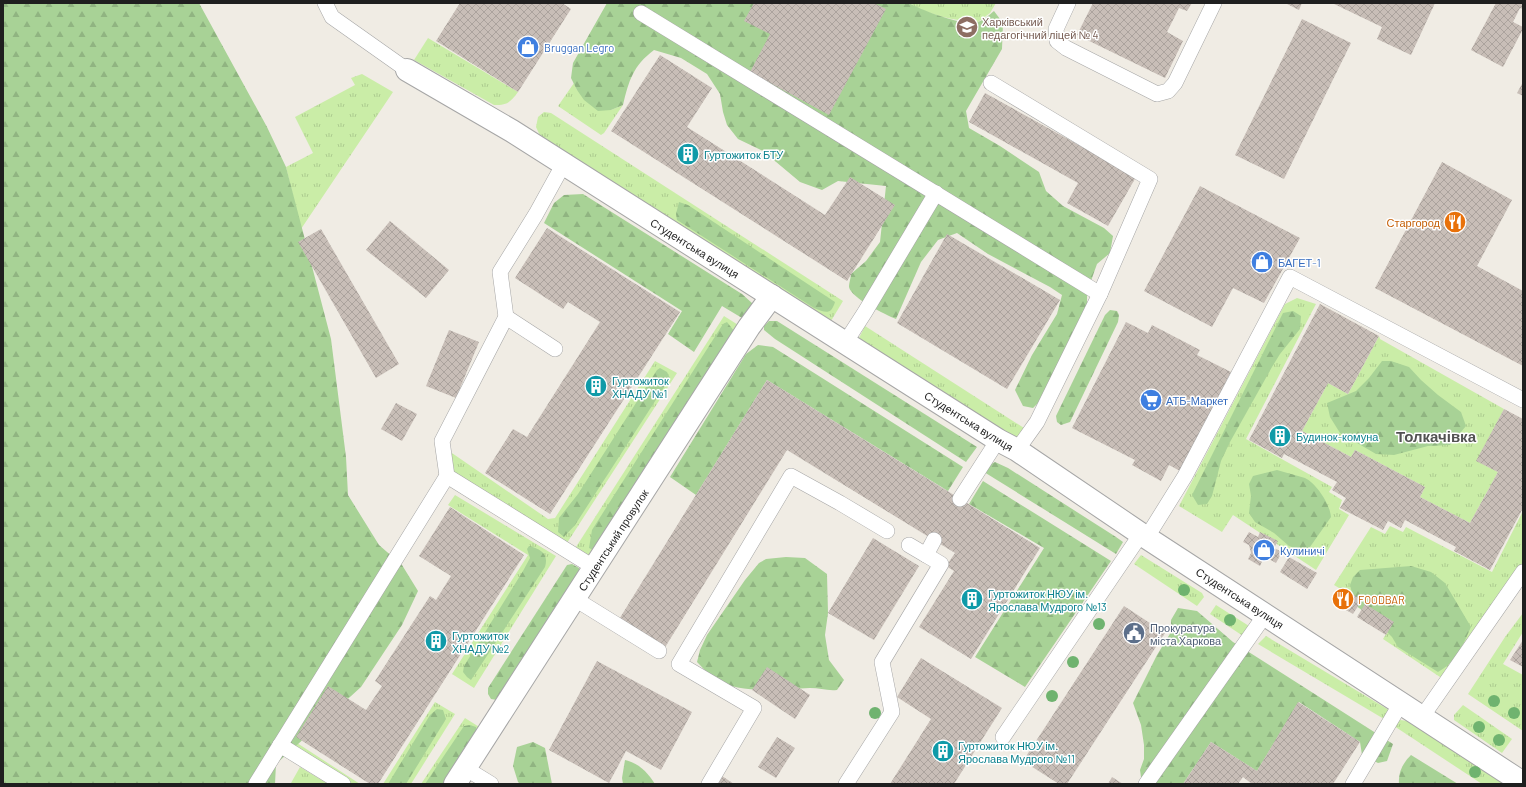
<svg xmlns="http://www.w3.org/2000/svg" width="1526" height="787" font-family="Barlow,sans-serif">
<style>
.grass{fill:url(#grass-tufts)}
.forest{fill:url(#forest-firs)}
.building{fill:url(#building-cross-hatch)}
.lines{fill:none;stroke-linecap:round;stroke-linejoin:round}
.lane-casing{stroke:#a6a6a6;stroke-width:16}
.street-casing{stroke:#a6a6a6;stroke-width:24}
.lane{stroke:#fff;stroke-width:15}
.street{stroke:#fff;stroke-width:22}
.tree{fill:#6fb36f}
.labels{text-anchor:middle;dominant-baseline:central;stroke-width:3;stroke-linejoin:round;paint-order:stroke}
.education-label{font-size:11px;fill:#785e54;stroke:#fff;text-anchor:start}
.shop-label{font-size:11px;fill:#366cbe;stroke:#fff;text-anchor:start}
.culture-label{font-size:11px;fill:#0d838f;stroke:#fff;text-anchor:start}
.food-label{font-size:11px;fill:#c56008;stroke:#fff;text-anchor:end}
.street-label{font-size:11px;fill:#1f1f1f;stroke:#fff}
.service-label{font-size:11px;fill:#4e5e75;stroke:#fff;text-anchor:start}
.district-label{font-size:15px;font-weight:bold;fill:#525252;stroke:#fff}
</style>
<defs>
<pattern id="grass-tufts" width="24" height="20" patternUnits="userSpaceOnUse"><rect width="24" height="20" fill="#caeda7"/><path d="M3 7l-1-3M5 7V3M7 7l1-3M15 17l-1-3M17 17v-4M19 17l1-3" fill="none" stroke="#adcb8f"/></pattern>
<pattern id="forest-firs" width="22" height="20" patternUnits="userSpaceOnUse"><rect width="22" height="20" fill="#a8d296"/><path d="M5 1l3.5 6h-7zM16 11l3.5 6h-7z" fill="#90b481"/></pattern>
<pattern id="building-cross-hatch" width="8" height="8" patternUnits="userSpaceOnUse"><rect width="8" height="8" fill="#c8beb7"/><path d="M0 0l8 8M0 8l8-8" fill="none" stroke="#aba39d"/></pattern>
</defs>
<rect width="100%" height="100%" fill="#f0ece4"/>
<g class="grass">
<path d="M909 3H996L990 13 978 22C954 21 929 15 909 3Z"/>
<path d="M428 38 518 92C510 103 507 105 494 105L414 60Z"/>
<path d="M362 74 393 92 301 229 286 167 313 153 295 117 355 85 351 78Z"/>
<path d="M574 83 577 90 611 110 623 105 604 133 601 135 558 106Z"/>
<path d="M544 112 551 113 843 301 831 321 541 138 536 127 538 117Z"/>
<path d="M1297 298 1316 304 1246 439 1332 487 1329 492 1342 500 1339 509 1349 515 1316 570 1233 515 1222 532 1179 506 1285 304Z"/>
<path d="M724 316 743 328 596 560 576 547Z"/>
<path d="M865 326 1024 428 1018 438 1013 439 859 338Z"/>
<path d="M1379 336 1380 339 1504 409 1477 461 1498 472 1470 523 1420 497 1425 487 1355 450 1351 457 1302 431 1328 383 1348 394Z"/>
<path d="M655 361 677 373 567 543 454 473 449 451 548 519 555 518Z"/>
<path d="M455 495 556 556 474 688 452 674 528 555 448 505Z"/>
<path d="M1523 511V569L1443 679 1383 639 1394 621 1334 585 1371 527 1385 534 1390 526 1403 532 1406 527 1492 572Z"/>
<path d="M1141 555 1202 593 1204 597 1197 606 1134 564Z"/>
<path d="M1216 605 1249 626 1243 636 1210 614Z"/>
<path d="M1523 613V632L1503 664 1523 675V731L1468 694 1505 637Z"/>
<path d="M1266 636 1389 710 1384 719 1258 644Z"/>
<path d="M435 702 455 714 411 784H383Z"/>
<path d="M1463 705 1512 739 1502 753 1454 720V715Z"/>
<path d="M465 718 484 730 448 784H421Z"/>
<path d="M1400 720 1408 721 1504 784H1482L1394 726Z"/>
<path d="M294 741 360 784H348L290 748Z"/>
<path d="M300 767 328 784H292L291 783Z"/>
</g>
<g class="forest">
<path d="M3 3H199L267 127 286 167 331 339 346 457 348 495 379 545 402 565 418 591 402 625 361 687 276 764 275 784H3Z"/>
<path d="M607 3H909C921 10 965 27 978 22 984 20 989 15 994 11L1003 23 1002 49 966 111 969 128 1000 146 1039 172 1046 191 1063 206 1104 228 1113 236 1110 253 1097 264 1087 292V305L1039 402 1033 408 1023 406 1015 390 1032 355 1057 314 1062 295 1050 287 988 254 957 233 938 240 921 262 896 319C886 315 851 298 849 287 849 283 851 277 851 274L866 261 880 242 886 186 838 181 822 190 800 182 763 151 738 139 727 125 723 112 720 94 707 74 681 58 654 50C633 66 629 80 623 105L611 110 598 111 584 100 577 90 571 78 573 63Z"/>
<path d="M583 194 742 294 752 303V311L747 321 722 306 694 352 668 334 682 311 544 223 554 203 564 195Z"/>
<path d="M679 202 688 205 835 302C831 315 826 313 814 308L677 220 676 214Z"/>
<path d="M1110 310 1117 311 1119 315 1118 322 1070 422 1061 425 1057 422 1056 416 1105 315Z"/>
<path d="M1293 311 1301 316 1300 329 1280 354 1272 367 1230 442 1221 461 1212 496 1207 504 1198 505 1192 495 1283 313Z"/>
<path d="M769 321H777L977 447 966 462 775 339 764 330V326Z"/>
<path d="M727 322 734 331 595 551 589 548 592 530 723 324Z"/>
<path d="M758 345 773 347 963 467 948 491 767 380 696 495 670 477 746 354Z"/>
<path d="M1382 361H1391L1409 367 1421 380 1438 395 1461 412 1466 426 1450 445 1428 446 1394 455 1376 454 1340 433 1330 417 1327 403 1356 391 1369 378Z"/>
<path d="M660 368 667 372 670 378 575 525 564 537 558 532 559 518 578 494 657 370Z"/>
<path d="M995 462 1008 468 1116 537 1123 542 1116 554 984 472 989 465Z"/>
<path d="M1277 470C1286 473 1296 475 1305 478 1316 483 1330 504 1331 517L1310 547 1303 551 1289 546 1274 533 1255 522 1249 513 1251 496 1249 484 1253 476Z"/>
<path d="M983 481 1111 561 1025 687 975 657 1044 548 969 504Z"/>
<path d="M529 546C541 549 549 554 545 567L477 671 471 680 467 677 463 672 464 666 523 571 530 558 527 549Z"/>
<path d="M786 557 805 558 827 574 828 613 825 635 829 660 844 680 837 690C827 691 820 688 810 688 782 689 740 695 715 679 708 674 703 668 697 662L700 650 707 635 745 580 759 563 766 559Z"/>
<path d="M572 564 579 568V574L497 700 491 699 488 694V688L567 565Z"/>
<path d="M1411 566 1431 572 1445 583 1471 627C1463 645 1456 662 1438 672L1398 647 1392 637 1375 620 1355 605 1350 585 1353 577 1360 570Z"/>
<path d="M1178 608 1197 611 1233 642 1393 744 1387 761 1378 763 1362 755 1360 742 1299 702 1257 771 1211 742 1183 784H1142L1140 770 1144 759V745L1141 725 1133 703 1157 655 1171 632V620Z"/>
<path d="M437 709 443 710 446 719 406 784H388L430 715Z"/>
<path d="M470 725 476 727 477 735 444 784H425L464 726Z"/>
<path d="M533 742 545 748 552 784H520L518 782 513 766 517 747Z"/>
<path d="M1411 755 1458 784H1399C1398 772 1403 763 1411 755Z"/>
<path d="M625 760C640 764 647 772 655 784H623L622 778Z"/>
</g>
<g class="building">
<path d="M460 3H494L496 4 497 3H562L571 9 518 92 436 41Z"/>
<path d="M754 3H874L886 9 829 115 750 72 770 34 744 21Z"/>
<path d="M1093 3H1192L1187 11 1179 8 1167 32 1183 41 1165 78 1077 35Z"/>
<path d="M1285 3H1302L1299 10Z"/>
<path d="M1332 3H1435L1411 55 1377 39 1382 27Z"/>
<path d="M1496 3H1523V9L1520 8 1513 22 1523 27V29L1503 67 1471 50Z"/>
<path d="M1302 19 1351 43 1284 179 1235 155Z"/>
<path d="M660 55 712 88 687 127 825 215 850 177 895 205 847 281 611 131Z"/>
<path d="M1523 82V96L1517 93Z"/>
<path d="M985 93 1136 177 1108 226 1067 203 1078 183 969 122Z"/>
<path d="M1442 162 1512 200 1477 266 1523 291V366L1375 288Z"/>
<path d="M1200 186 1300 238 1264 303 1233 288 1212 327 1144 291Z"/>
<path d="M390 221 449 270 426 298 366 250Z"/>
<path d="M547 228 680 312 550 514 485 473 513 429 527 437 600 322 568 302 563 309 515 278Z"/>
<path d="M321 229 399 364 376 378 298 242Z"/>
<path d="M947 234 1060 300 1007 389 897 323Z"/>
<path d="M1320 304 1379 336 1348 394 1328 383 1302 431 1351 457 1355 450 1425 487 1420 497 1470 523 1498 472 1476 461 1504 409 1523 419V508L1490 570 1454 551 1456 547 1405 520 1401 528 1388 521 1383 530 1340 508 1346 498 1332 490 1337 482 1284 454 1282 458 1249 440Z"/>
<path d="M1126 322 1148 333 1152 325 1200 350 1197 355 1231 372 1180 471 1169 465 1161 481 1132 465 1135 460 1072 428Z"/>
<path d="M449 330 479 342 456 398 426 386Z"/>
<path d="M767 380 1040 548 971 659 919 627 954 571 946 566 955 553 787 450 664 649 618 621Z"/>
<path d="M396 403 417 414 402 441 381 429Z"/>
<path d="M450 507 524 555 378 784H370L296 737 328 686 366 710 382 686 375 681 430 596 436 600 451 576 419 556Z"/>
<path d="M1249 532 1258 537 1260 532 1278 541 1274 548 1282 552 1276 563 1269 559H1263L1260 566 1248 559 1251 553 1249 545 1243 542Z"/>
<path d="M873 538 919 566 874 640 828 613Z"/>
<path d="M1289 557 1317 573 1307 589 1280 572Z"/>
<path d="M1341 587 1362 600 1353 614 1332 602Z"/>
<path d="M1365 604 1394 622 1386 635 1357 617Z"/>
<path d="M1124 606 1165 633 1067 784H1059L1023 761Z"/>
<path d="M1523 640V667L1510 660Z"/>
<path d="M921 658 1002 708 954 784H890L931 719 897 697Z"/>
<path d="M597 661 692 712 661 770 626 751 609 783 549 750Z"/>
<path d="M767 667 810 695 795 719 752 690Z"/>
<path d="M1298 702 1360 742 1333 784H1252L1243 777 1238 784H1183L1211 742 1257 771Z"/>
<path d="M777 737 795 748 776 778 758 767Z"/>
<path d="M722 776 734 784H718Z"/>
<path d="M1112 777 1123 784H1108Z"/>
</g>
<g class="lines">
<g class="lane-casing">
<g id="lane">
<path d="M325 3 332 17 407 70"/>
<path d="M1068 3 1056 29 1057 41 1066 48 1157 94 1168 91 1175 83 1214 3"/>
<path d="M641 13 1100 294"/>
<path d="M991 83 1150 179 1100 294 1037 422 1017 450"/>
<path d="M506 317 442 441 447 476 595 568"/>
<path d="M845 343 865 312 936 193"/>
<path d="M555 349 506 317 500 272 536 214 563 165"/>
<path d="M960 499 998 440"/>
<path d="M1147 537 1185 476 1290 277 1523 400"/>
<path d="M909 545 926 555"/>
<path d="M575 599 659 651"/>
<path d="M1422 717 1523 572"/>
<path d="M1003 737 1141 534"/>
<path d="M280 745 343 784"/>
<path d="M465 768 491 784"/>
<path d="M256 784 447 476"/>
<path d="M709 784 754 708 679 664 791 476 840 503 887 531"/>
<path d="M846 784 892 712 882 662 941 564 926 555 934 540"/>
<path d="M1146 784 1265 615"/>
<path d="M1353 784 1401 703"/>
</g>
</g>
<g class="street-casing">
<g id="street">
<path d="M407 70 512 131 998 440 1017 450 1141 534 1523 783"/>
<path d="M455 784 749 327 772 296"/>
</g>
</g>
<use href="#lane" class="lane"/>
<use href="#street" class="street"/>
</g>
<g class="tree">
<circle cx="1184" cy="590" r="6"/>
<circle cx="1230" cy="620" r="6"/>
<circle cx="1099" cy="624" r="6"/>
<circle cx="1073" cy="662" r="6"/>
<circle cx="1052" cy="696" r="6"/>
<circle cx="1494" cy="701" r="6"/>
<circle cx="875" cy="713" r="6"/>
<circle cx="1514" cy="713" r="6"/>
<circle cx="1479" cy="727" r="6"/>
<circle cx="1499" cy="740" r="6"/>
<circle cx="1475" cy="772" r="6"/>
</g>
<defs>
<g id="school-disc" transform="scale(1.15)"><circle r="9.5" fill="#8d6e63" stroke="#fff"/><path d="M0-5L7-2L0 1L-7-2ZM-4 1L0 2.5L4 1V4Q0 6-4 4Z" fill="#fff"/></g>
<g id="shop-disc" transform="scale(1.15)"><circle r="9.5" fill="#3f7fe0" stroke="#fff"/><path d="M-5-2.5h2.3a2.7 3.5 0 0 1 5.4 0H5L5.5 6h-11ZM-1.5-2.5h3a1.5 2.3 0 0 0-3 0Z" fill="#fff"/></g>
<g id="building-disc" transform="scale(1.15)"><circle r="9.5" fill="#0f9aa8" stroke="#fff"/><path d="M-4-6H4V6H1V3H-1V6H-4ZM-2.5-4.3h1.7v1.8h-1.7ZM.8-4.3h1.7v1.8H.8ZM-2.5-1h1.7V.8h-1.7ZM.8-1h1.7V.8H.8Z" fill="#fff"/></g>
<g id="restaurant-disc" transform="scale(1.15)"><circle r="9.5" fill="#e8710a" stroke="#fff"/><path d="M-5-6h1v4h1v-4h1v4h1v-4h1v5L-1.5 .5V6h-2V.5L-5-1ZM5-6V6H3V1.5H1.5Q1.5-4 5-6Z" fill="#fff"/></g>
<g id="supermarket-disc" transform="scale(1.15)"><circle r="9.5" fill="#3f7fe0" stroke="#fff"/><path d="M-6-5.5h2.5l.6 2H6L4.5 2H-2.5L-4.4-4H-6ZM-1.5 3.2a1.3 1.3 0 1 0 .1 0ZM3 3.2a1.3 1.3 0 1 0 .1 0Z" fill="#fff"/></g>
<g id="civic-disc" transform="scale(1.15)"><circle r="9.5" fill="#5c6f8a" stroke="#fff"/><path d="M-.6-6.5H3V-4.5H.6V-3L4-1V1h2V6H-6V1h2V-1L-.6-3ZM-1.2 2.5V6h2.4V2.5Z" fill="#fff"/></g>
</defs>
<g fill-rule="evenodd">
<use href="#school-disc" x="967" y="27"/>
<use href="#shop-disc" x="528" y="47"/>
<use href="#building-disc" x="688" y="154"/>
<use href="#restaurant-disc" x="1455" y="222"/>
<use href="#shop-disc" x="1262" y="262"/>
<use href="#building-disc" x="596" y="386"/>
<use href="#supermarket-disc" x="1151" y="400"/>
<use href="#building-disc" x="1280" y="436"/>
<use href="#shop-disc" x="1264" y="550"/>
<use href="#building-disc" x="972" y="599"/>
<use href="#restaurant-disc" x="1343" y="599"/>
<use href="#civic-disc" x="1134" y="633"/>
<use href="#building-disc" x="436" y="641"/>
<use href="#building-disc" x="943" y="751"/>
</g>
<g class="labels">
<g class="education-label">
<text x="982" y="21">Харківський<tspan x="982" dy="13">педагогічний ліцей № 4</tspan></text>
</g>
<g class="shop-label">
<text x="544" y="47">Bruggan Legro</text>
<text x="1278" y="262">БАГЕТ-1</text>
<text x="1166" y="400">АТБ-Маркет</text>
<text x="1280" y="550">Кулиничі</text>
</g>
<g class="culture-label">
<text x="704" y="154">Гуртожиток БТУ</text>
<text x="612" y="380">Гуртожиток<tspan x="612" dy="13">ХНАДУ №1</tspan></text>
<text x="1296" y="436">Будинок-комуна</text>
<text x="988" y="593">Гуртожиток НЮУ ім.<tspan x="988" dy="13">Ярослава Мудрого №13</tspan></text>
<text x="452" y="635">Гуртожиток<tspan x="452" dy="13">ХНАДУ №2</tspan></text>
<text x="958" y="745">Гуртожиток НЮУ ім.<tspan x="958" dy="13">Ярослава Мудрого №11</tspan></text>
</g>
<g class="food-label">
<text x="1440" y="222">Старгород</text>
<text x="1358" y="599" text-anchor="start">FOODBAR</text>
</g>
<g class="street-label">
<text transform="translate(695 248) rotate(32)">Студентська вулиця</text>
<text transform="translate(969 421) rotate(32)">Студентська вулиця</text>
<text transform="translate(613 540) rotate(-57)">Студентський провулок</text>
<text transform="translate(1240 598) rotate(33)">Студентська вулиця</text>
</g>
<g class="service-label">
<text x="1150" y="627">Прокуратура<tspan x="1150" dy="13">міста Харкова</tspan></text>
</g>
<g class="district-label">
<text x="1436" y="436">Толкачівка</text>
</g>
</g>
<rect width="1526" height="787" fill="none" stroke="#1f1f1f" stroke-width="8"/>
</svg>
